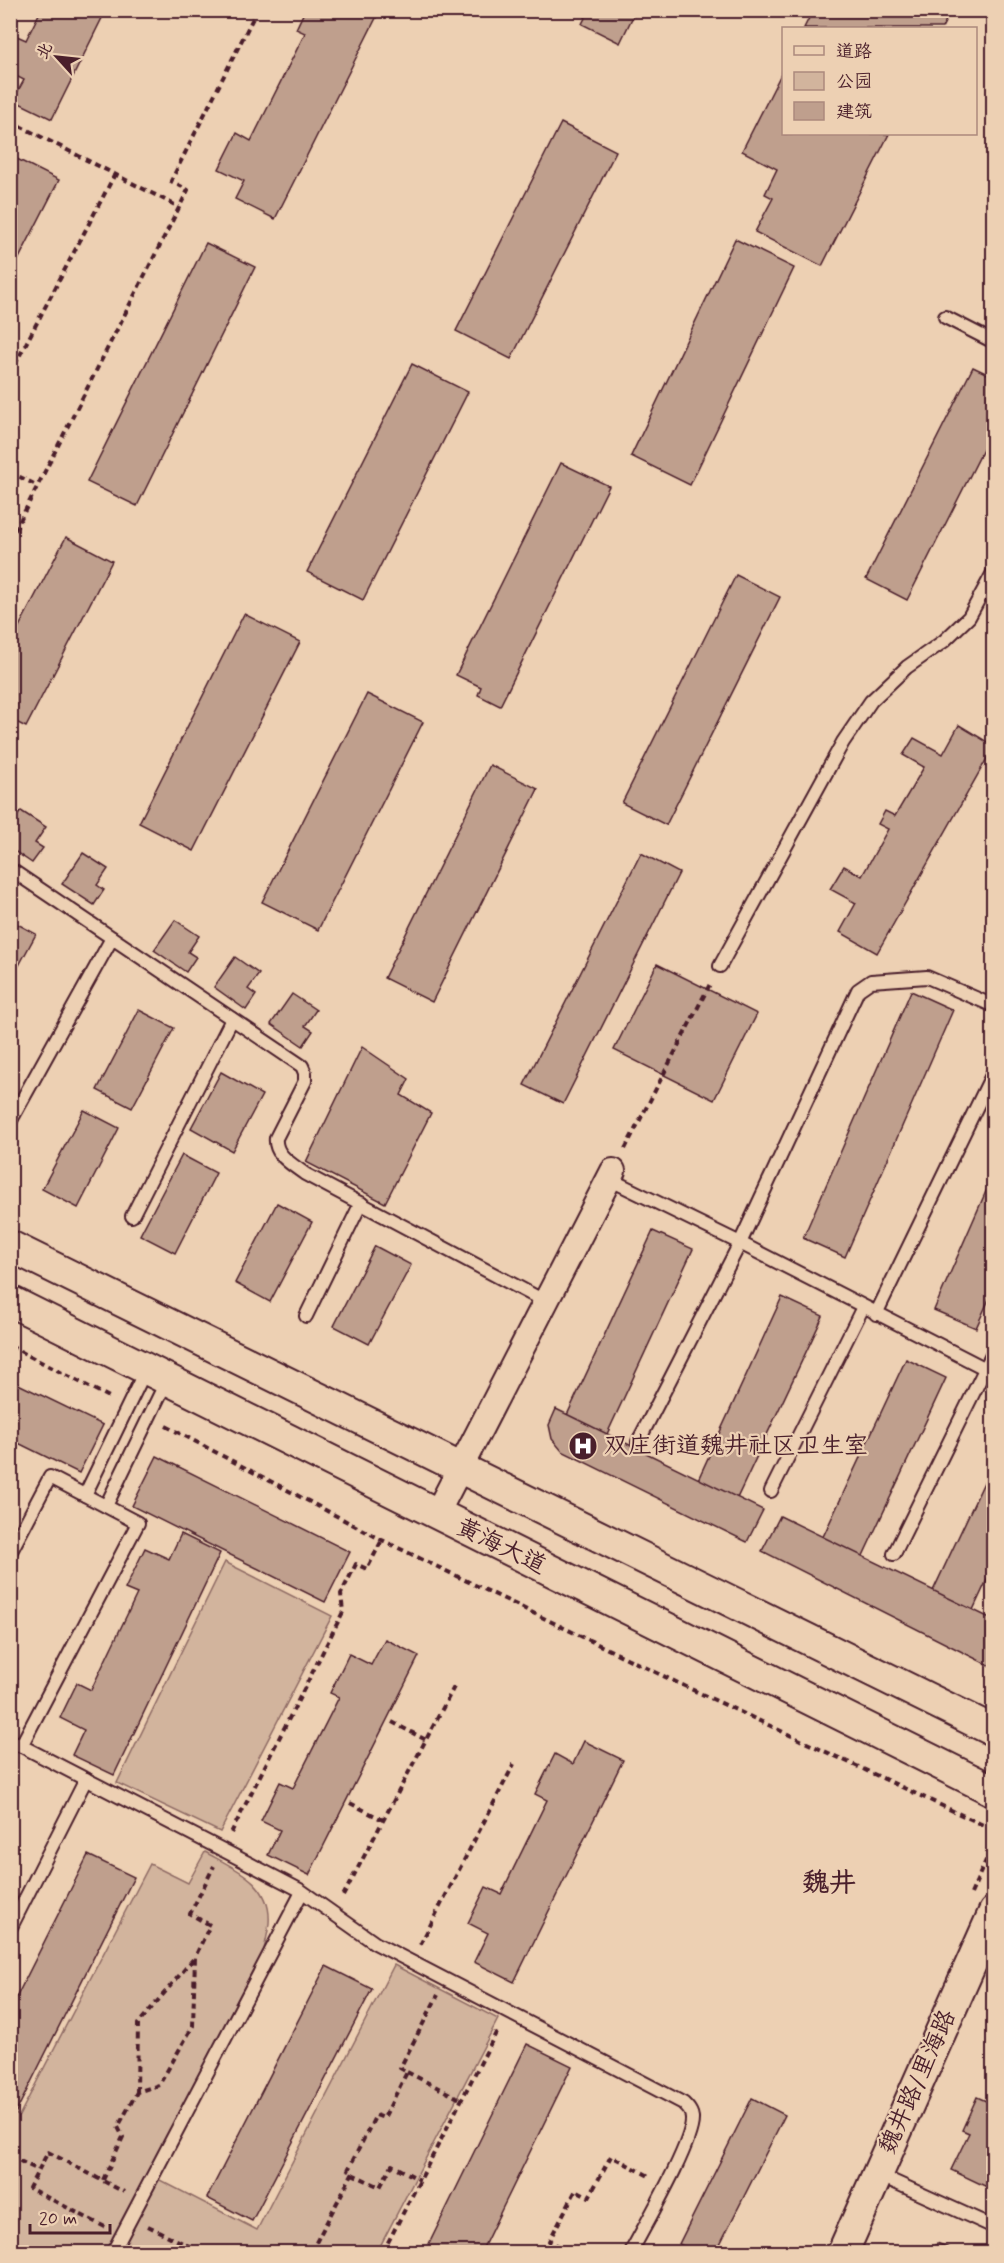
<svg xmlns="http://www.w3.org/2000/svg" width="1004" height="2263" font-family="Mynerve,'LXGW WenKai TC',sans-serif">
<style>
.green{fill:#d2b49d;stroke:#8e6a64;stroke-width:1.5}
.building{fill:#bf9f8d;stroke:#4a1f2b;stroke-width:1.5}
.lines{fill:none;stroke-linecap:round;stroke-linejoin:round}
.service-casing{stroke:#4a1f2b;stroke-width:16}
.minor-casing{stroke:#4a1f2b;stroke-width:28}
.tertiary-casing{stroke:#4a1f2b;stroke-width:34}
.path{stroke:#4a1f2b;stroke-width:4;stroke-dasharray:6 4.5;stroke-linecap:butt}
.service{stroke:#edd0b3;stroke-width:12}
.minor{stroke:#edd0b3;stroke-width:24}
.tertiary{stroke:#edd0b3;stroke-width:30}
.labels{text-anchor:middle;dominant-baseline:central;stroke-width:4.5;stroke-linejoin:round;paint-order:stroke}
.poi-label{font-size:24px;fill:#4a1f2b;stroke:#edd0b3;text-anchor:start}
.street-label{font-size:24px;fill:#4a1f2b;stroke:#edd0b3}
.quarter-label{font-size:27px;font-weight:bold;fill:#4a1f2b;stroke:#edd0b3}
</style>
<rect width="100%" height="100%" fill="#edd0b3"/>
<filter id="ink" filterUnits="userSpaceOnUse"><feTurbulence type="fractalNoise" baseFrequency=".0167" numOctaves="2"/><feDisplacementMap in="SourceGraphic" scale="12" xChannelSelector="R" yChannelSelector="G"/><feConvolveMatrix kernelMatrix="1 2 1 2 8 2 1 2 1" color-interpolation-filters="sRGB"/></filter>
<g filter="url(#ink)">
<g class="green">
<path d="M225 1562 332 1616 220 1832 117 1783Z"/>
<path d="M205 1852C234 1868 272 1882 269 1923 268 1935 264 1947 262 1959L109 2252H11L10 2112 19 2116 150 1864 188 1883Z"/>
<path d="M394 1965 498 2019 377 2252 370 2250 369 2252H117L156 2178 257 2230Z"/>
</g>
<g class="building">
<path d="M41 10H106L52 119 13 100 24 80 10 73V49L17 36 26 40Z"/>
<path d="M305 10H380L275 219 235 199 244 181 219 169 237 133 251 141 305 33 296 29Z"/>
<path d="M589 10H636L620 43 582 24Z"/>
<path d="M813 10H927L946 20 942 28H804Z"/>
<path d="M784 68V134H889L822 266 755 232 773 198 765 194 777 169 742 151Z"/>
<path d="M561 123 616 151 511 359 456 331Z"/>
<path d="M11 156 59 180 10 276V158Z"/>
<path d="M735 239 794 268 690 485 631 456Z"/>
<path d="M206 243 255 267 137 506 87 482Z"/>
<path d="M412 364 468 392 363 600 307 572Z"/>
<path d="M973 367 994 377V428L907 600 866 579Z"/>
<path d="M561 463 609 486 500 706 478 695 481 687 456 675Z"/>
<path d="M66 537 112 561 26 727 10 719V644Z"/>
<path d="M736 575 780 597 666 825 622 803Z"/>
<path d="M244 614 300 642 194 851 139 823Z"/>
<path d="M367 694 423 722 318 930 262 902Z"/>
<path d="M959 725 994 746 877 953 840 932 856 903 830 889 844 866 862 876 888 829 878 824 885 811 895 816 924 767 903 755 914 738 943 754Z"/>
<path d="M490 765 538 789 432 1002 384 978Z"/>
<path d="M21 811 46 827 35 843 43 848 32 863 10 848V826Z"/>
<path d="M83 853 108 869 97 885 104 890 94 905 62 884Z"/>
<path d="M641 853 679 873 563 1104 524 1085Z"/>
<path d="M10 920 36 934 10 982Z"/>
<path d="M175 920 199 936 188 952 196 957 186 972 154 950Z"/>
<path d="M235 957 259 974 248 989 256 995 246 1010 214 987Z"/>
<path d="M657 964 757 1014 714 1100 614 1050Z"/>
<path d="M911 991 953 1010 845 1257 803 1238Z"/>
<path d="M292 994 316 1010 305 1026 313 1031 303 1046 271 1024Z"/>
<path d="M139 1010 174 1028 132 1108 97 1090Z"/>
<path d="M362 1047 409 1079 401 1095 431 1113 385 1203 306 1162Z"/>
<path d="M221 1072 262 1095 232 1151 191 1128Z"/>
<path d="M84 1110 119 1128 78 1208 42 1189Z"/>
<path d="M182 1155 216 1173 175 1253 140 1235Z"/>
<path d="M994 1173V1288L976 1328 934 1310Z"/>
<path d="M277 1203 312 1222 270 1302 235 1283Z"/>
<path d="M653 1231 693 1249 601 1447 561 1428Z"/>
<path d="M375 1246 411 1265 369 1344 334 1326Z"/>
<path d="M782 1297 823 1316 730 1513 691 1495Z"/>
<path d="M906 1359 946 1378 854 1575 814 1556Z"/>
<path d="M10 1380 103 1425 79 1473 10 1439Z"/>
<path d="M556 1409 763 1510 747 1542 562 1451 552 1439 549 1425Z"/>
<path d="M10 1451 18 1455 10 1471Z"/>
<path d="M157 1456 350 1552 325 1602 132 1506Z"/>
<path d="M994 1461V1565L965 1627 925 1608Z"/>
<path d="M780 1516 994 1620V1668L762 1551Z"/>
<path d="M181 1534 220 1553 114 1775 72 1755 84 1730 60 1718 77 1683 91 1690 137 1594 125 1589 145 1548 169 1559Z"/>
<path d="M385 1639 419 1656 309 1875 268 1855 280 1830 261 1821 280 1782 293 1788 339 1697 330 1693 349 1654 371 1665Z"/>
<path d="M584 1741 623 1760 514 1982 474 1962 488 1933 468 1923 486 1887 501 1894 547 1800 535 1794 555 1754 573 1764Z"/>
<path d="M88 1855 134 1877 15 2114 10 2111V2010Z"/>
<path d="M326 1966 372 1989 252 2221 207 2198Z"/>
<path d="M527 2044 572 2066 481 2252H425Z"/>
<path d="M994 2085V2174L987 2187 951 2170 969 2133 962 2130 977 2097 986 2101Z"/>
<path d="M752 2098 785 2115 716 2252H696L679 2244Z"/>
<path d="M937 2243 958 2252H933Z"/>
</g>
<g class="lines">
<g class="service-casing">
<g id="service">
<path d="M945 317 994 342"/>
<path d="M10 869 302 1066 305 1073V1081L276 1138C274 1155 292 1164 305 1174L546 1302"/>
<path d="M720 966 843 742 871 701 907 667 944 641 969 617 994 571"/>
<path d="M10 1122 112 938"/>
<path d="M609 1179 740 1243 994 1373"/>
<path d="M132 1216 232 1019"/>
<path d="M876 1314 994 1071"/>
<path d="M306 1316 361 1203"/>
<path d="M638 1442 740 1243 858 990 871 981 927 977 994 1006"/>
<path d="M771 1491 863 1307"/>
<path d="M85 1495 146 1369"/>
<path d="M106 1506 167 1380"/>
<path d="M10 1553 50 1477 138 1523 21 1746"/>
<path d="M894 1554 994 1351"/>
<path d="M10 1740 300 1890 375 1943 683 2103C688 2108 692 2112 692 2119 693 2143 644 2227 631 2252"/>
<path d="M10 1929 86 1779"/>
<path d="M877 2174 994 2227"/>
<path d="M113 2252 302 1892"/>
</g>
</g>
<g class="minor-casing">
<path id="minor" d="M436 1515 613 1171"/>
</g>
<g class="tertiary-casing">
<g id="tertiary">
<path d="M10 1246 994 1731"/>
<path d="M10 1301 994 1791"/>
<path d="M843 2252 994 1912"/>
</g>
</g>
<g class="path">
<path d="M10 121 179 207"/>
<path d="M10 374 115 174"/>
<path d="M10 376 16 379 10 389"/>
<path d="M10 472 38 486"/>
<path d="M10 540 188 190 171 181 257 10"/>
<path d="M625 1149 711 982"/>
<path d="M10 1346 111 1398"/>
<path d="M166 1426 382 1540 678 1683 994 1830"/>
<path d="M392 1722 426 1740"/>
<path d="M350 1803 383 1820"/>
<path d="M231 1833 343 1612 341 1594 356 1564 367 1569 382 1540"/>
<path d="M971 1894 994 1842"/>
<path d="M343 1896 455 1685"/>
<path d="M420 1945 514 1764"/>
<path d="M407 2072 462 2100"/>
<path d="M137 2092 138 2024 195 1957"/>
<path d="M10 2156 38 2170"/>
<path d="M352 2174 380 2187 392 2165 420 2180"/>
<path d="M103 2180 123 2137 118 2127 137 2092 159 2085 193 2026 195 1957 210 1925 190 1914 214 1866"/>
<path d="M148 2226 201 2252"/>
<path d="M105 2227 29 2188 48 2152 124 2192"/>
<path d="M311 2252 352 2174 347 2172 376 2115 384 2118 407 2072 400 2068 438 1995"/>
<path d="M383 2252 498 2029"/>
<path d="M570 2252 549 2241 576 2190 589 2197 611 2156 651 2177"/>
</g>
<use href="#service" class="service"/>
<use href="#minor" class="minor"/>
<use href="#tertiary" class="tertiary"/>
</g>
</g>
<defs>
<g id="hospital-disc" transform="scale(1.5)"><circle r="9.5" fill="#4a1f2b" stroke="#edd0b3"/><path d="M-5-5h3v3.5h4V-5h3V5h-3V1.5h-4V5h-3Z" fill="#fff"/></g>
</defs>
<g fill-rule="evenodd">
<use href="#hospital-disc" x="583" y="1446"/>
</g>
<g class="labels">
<g class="poi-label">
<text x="604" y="1446">双庄街道魏井社区卫生室</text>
</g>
<g class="street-label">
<text transform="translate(501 1547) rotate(26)">黄海大道</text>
<text transform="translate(918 2082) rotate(-66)">魏井路/里海路</text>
</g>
<g class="quarter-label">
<text x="829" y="1883">魏井</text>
</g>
</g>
<rect width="1004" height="2263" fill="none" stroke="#edd0b3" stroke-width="36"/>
<rect x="18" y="18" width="968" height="2227" fill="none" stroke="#4a1f2b" stroke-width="2" filter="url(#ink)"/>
<rect x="782" y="27" width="195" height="108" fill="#edd0b3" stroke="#ac897d" stroke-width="1.5"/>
<rect x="794" y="46" width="30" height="9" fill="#edd0b3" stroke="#ac897d" stroke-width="1.5"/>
<text x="836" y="57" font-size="18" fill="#4a1f2b">道路</text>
<rect x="794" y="72" width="30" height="18" fill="#d2b49d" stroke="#ac897d" stroke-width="1.5"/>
<text x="836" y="87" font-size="18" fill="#4a1f2b">公园</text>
<rect x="794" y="102" width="30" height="18" fill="#bf9f8d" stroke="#ac897d" stroke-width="1.5"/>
<text x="836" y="117" font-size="18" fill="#4a1f2b">建筑</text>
<g transform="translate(57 57) rotate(297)" stroke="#edd0b3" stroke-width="4.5" paint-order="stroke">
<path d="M0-4.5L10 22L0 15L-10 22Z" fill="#4a1f2b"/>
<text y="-9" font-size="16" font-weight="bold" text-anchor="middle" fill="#4a1f2b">北</text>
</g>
<path d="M30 2224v9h80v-9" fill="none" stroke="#4a1f2b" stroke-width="3"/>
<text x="39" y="2224" font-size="18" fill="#4a1f2b" stroke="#edd0b3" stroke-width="4.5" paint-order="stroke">20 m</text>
</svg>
